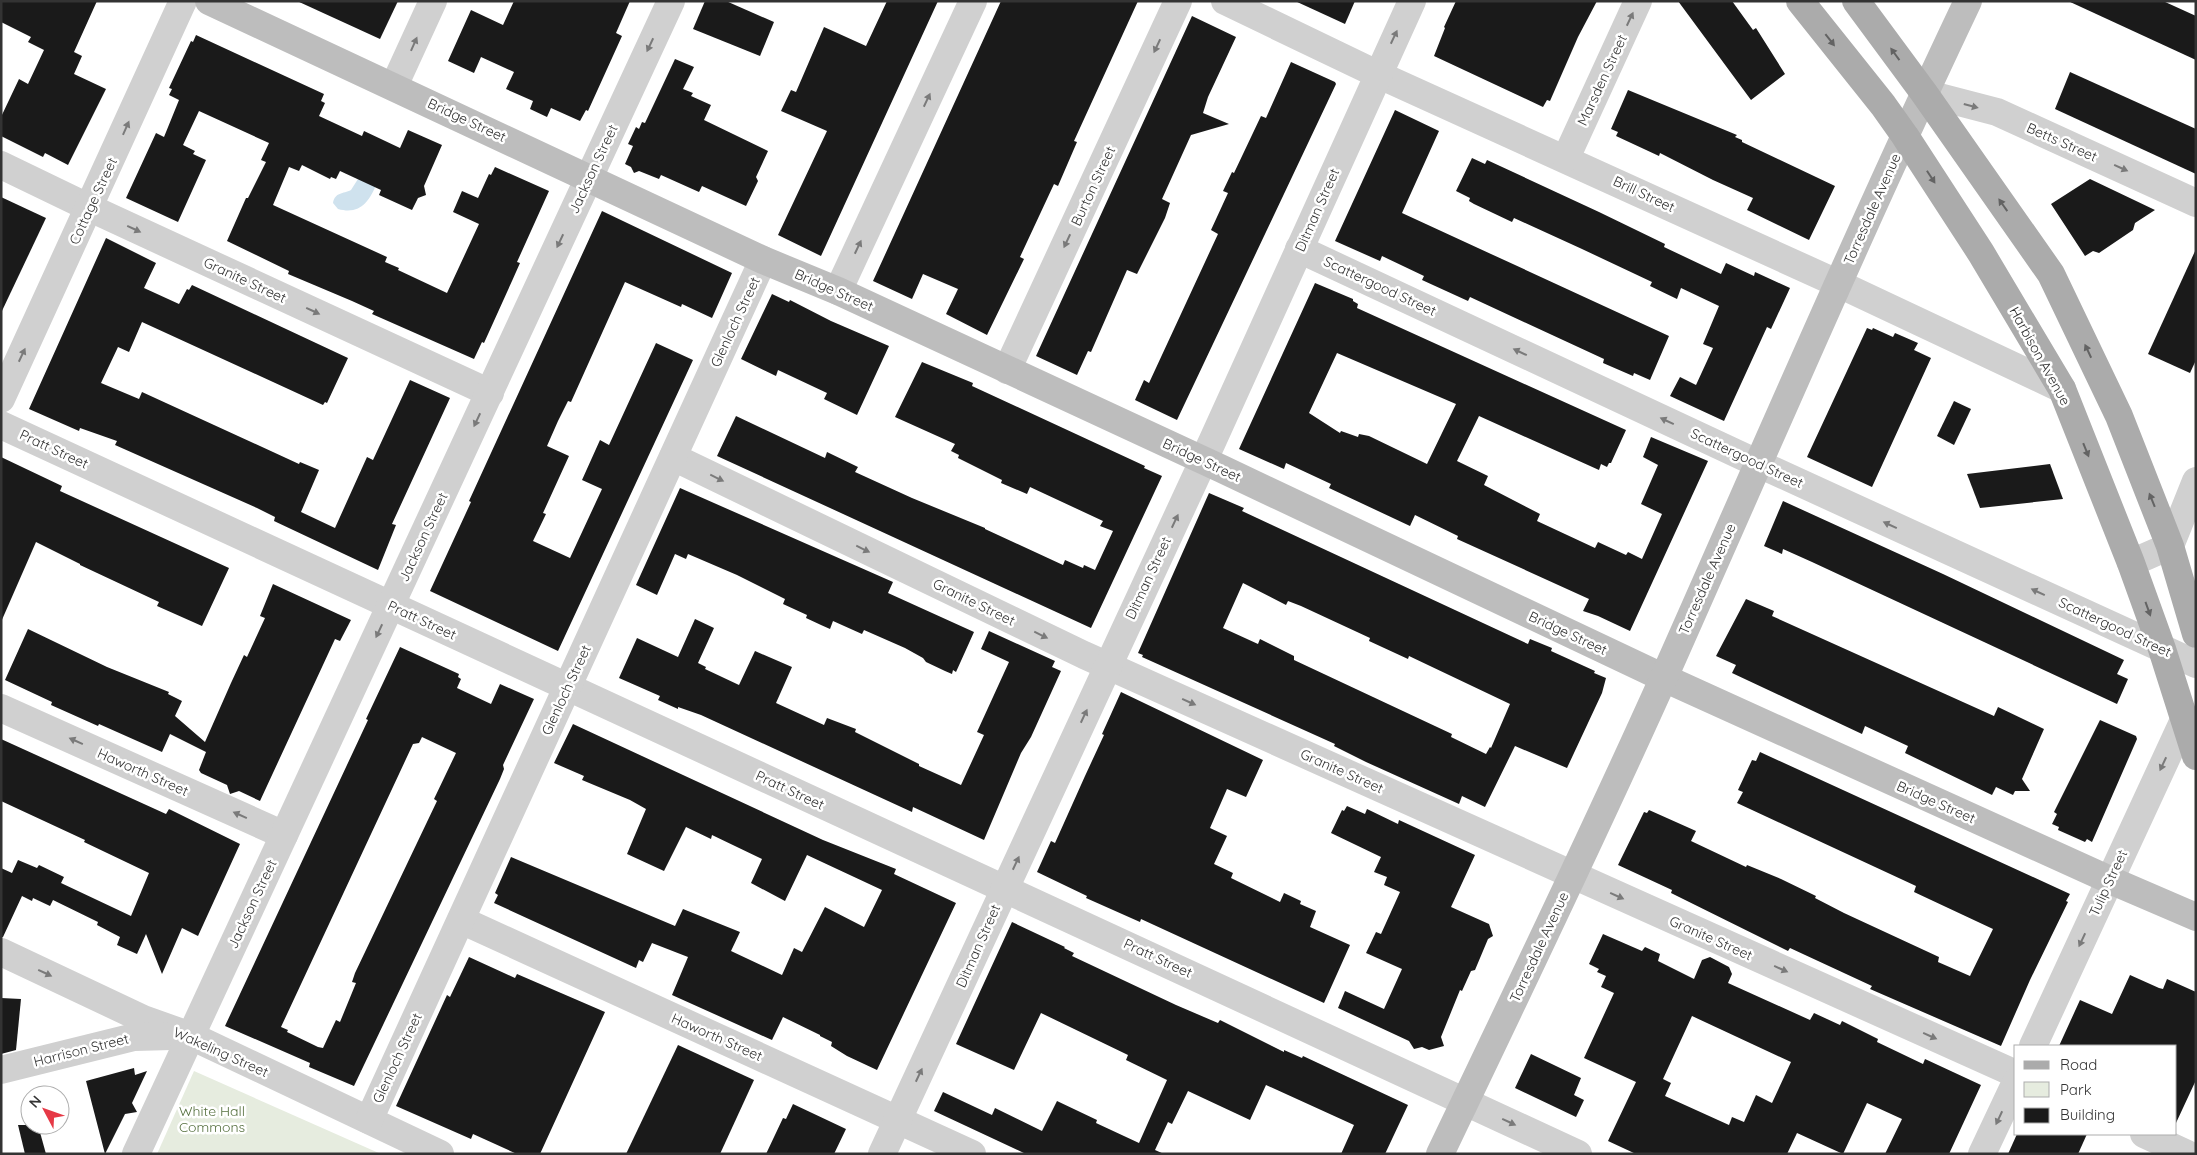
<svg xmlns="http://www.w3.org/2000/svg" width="2197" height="1155" font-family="Quicksand,sans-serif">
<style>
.green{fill:#e6ecdf}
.water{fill:#cfe2ee}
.building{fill:#1a1a1a;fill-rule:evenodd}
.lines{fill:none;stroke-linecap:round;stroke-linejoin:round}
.street{stroke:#d0d0d0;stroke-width:28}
.secondary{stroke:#bdbdbd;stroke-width:28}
.primary{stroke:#ababab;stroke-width:28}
.oneway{fill:#7a7a7a}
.oneway2{fill:#636363}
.labels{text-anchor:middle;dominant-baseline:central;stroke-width:5;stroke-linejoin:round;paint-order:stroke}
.street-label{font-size:14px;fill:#333;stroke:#fff}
.park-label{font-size:14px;fill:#56703f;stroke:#fff}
</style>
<rect width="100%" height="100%" fill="#fff"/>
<path class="green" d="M194 1071 381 1154H157Z"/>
<path class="water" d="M358 179 377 183C369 202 360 215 338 209L333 203C335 192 343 194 351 190Z"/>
<g class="building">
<path d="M1 1H97L74 52 82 56 74 74 106 89 68 165 45 153 43 157 1 136V117L19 79 28 84 44 50 28 42 31 37 1 22Z"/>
<path d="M297 1H398L380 39Z"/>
<path d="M514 1H630L616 33 622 36 588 111 586 110 580 121 551 108 547 117 530 109 533 101 506 89 514 72 481 57 474 73 448 61 471 10 503 25Z"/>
<path d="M705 1H726L774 22 760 56 693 29Z"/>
<path d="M887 1H938L821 256 778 235 827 131 781 111 791 90 796 92 824 27 866 46Z"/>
<path d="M1001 1H1138L1074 141 1077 142 1058 186 1054 184 1020 257 1024 259 987 335 946 314 958 289 923 274 912 299 873 281Z"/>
<path d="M1295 1H1355L1345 24Z"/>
<path d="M1456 1H1597L1578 37 1550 101 1547 100 1543 107 1434 56 1445 28 1444 27Z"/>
<path d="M1678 1H1732L1753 30 1756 28 1785 74 1751 100Z"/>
<path d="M2068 1H2163L2196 16V60Z"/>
<path d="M1192 16 1236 37 1208 97 1203 113 1229 124 1191 135 1162 199 1170 203 1165 218 1137 274 1127 270 1091 352 1088 351 1077 375 1036 356Z"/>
<path d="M196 35 324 94 321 101 325 103 319 116 362 136 364 131 400 148 408 130 442 145 424 186 426 195 418 198 412 210 379 195 381 190 340 171 336 179 331 177 330 179 302 165 299 171 289 167 273 205 387 257 385 262 399 268 398 270 447 293 479 224 453 212 462 191 478 198 489 174 491 175 495 167 549 191 517 262 520 263 512 281 484 343 482 342 474 359 372 314 374 311 352 301 288 274 289 271 227 241 246 198H248L266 162 261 160 269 143 199 111 183 145 195 151 193 154 206 160 178 222 126 198 156 133 164 137 179 100 169 95 172 89 169 88 191 41 193 42Z"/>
<path d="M675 59 694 67 683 89 693 93 691 96 711 105 704 120 768 151 756 177 758 181 746 206 702 186 699 192 661 175 659 179 639 171 634 173 631 167 625 164 633 146 628 144 636 127 639 129 642 122 645 123Z"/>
<path d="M1291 62 1335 82 1336 84 1177 420 1135 400 1144 380 1149 383 1218 234 1211 230 1228 193 1223 191 1232 172 1234 173 1261 116 1266 118Z"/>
<path d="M2070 72 2196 129V174L2055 109Z"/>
<path d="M1628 90 1737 135 1735 137 1742 140V142L1835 186 1809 240 1747 210 1753 198 1713 180 1660 153 1659 156 1616 136 1618 132 1611 129Z"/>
<path d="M1395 110 1439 131 1402 213 1669 336 1650 380 1634 373 1633 376 1603 363 1604 359 1470 297 1468 301 1422 280 1424 276 1382 256 1380 261 1335 241Z"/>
<path d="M1472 158 1485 164 1487 160 1599 212 1665 244 1664 247 1721 274 1726 263 1754 276 1755 272 1790 288 1771 329 1767 327 1724 421 1670 396 1680 377 1696 385 1713 348 1703 344 1719 306 1681 288 1677 299 1650 286 1652 282 1582 249 1514 218 1512 222 1474 204 1469 201 1470 198 1456 191Z"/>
<path d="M2090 179 2155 210 2135 223 2133 230 2099 253 2093 251 2085 256 2051 204Z"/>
<path d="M1 197 46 218 1 313Z"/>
<path d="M602 211 732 273 712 318 682 304 681 307 625 282 571 402 568 401 558 421 547 446 569 456 543 513 546 514 533 541 570 558 602 489 582 480 600 440 609 445 656 343 693 360 558 651 430 591 471 502 469 501Z"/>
<path d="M106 238 156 263 144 288 179 304 187 289 189 290 192 285 348 358 327 403 325 402 323 405 142 322 129 352 118 347 101 383 139 399 142 392 299 464 300 462 319 470 301 512 335 528 367 457 373 460 410 380 450 398 392 524 396 525 378 570 274 521 275 517 257 508 115 445 117 441 80 428 79 431 29 409Z"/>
<path d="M2196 249V360L2190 373 2148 354Z"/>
<path d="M1315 283 1353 299V301L1358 304 1357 308 1626 430 1611 463H1609L1607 467 1601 464 1599 470 1479 416 1457 461 1488 476 1484 485 1540 514 1537 521 1595 548 1598 542 1626 555 1628 552 1642 559 1662 514 1641 504 1658 465 1643 457 1651 437 1708 461 1630 631 1598 616 1583 611 1589 599 1457 539 1458 536 1415 515 1410 526 1329 488 1331 484 1286 463 1284 469 1239 449ZM1337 353 1456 404 1427 464 1369 436 1359 434 1358 437 1341 431 1340 433 1309 413Z"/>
<path d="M772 294 789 302 790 300 831 321 889 346 857 415 824 399 827 393 778 370 776 376 741 359Z"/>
<path d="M1867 328 1872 330 1873 328 1893 337 1895 333 1918 343 1914 350 1931 358 1872 487 1807 457Z"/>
<path d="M922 362 973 383 972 386 1145 466 1144 468 1162 476 1091 628 717 456 736 416 825 458 827 452 858 467 855 472 912 498 985 528V529L1063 565 1065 560 1083 568 1084 565 1095 570 1113 531 1100 526 1103 521 1030 487 1027 494 1001 483 1002 480 958 458 959 455 951 451 955 444 895 417Z"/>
<path d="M1954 401 1971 409 1954 445 1937 436Z"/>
<path d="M1 457 62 486 60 491 229 568 202 626 157 606 159 602 80 565V564L36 542 1 622Z"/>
<path d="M2050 464 2063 499 1980 508 1967 474Z"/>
<path d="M680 488 893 582 888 593 974 632 956 672 953 670 952 674 945 671 926 662 923 658 905 648 864 630 862 634 833 621 830 629 821 625 806 618 807 615 783 604 785 599 737 575 688 554 686 559 675 554 657 595 636 585Z"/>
<path d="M1209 493 1244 508 1242 511 1272 525 1528 644 1530 639 1552 648 1551 651 1595 671 1594 673 1606 678 1602 693 1567 768 1515 746 1485 807 1462 796 1459 804 1366 762 1334 746 1335 744 1142 657 1143 655 1138 653ZM1243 583 1286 605 1288 601 1301 606 1370 638 1369 641 1408 659 1409 656 1510 704 1491 748 1490 747 1486 754 1451 737 1452 734 1294 660V656L1260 639 1258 644 1223 628Z"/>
<path d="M1783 501 1943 574 2124 660 2117 674 2128 679 2117 704 1812 562 1783 549 1782 554 1764 546Z"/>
<path d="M273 584 351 620 340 641 335 639 260 801 239 791 230 794 227 785 201 773 199 770 206 752 170 734 162 752 99 724 98 726 51 705 52 702 5 680 28 629 107 667 169 692 168 694 182 701 175 716 205 742 231 683 244 655 247 657 265 618 260 616Z"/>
<path d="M1746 599 1774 611 1772 616 1994 716 1998 707 2044 729 2022 779 2030 791H2015L2013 795 1996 787 1992 795 1905 753 1908 746 1865 726 1862 734 1732 673 1736 665 1716 656Z"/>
<path d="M695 619 714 628 698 663 706 667 705 669 739 685 755 651 792 667 776 703 824 725 827 718 856 729 855 732 919 764V766L961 785 984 735 977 732 1009 662 981 649 989 631 1055 661 1052 667 1061 671 1031 737 1021 753 984 840 913 807 912 812 701 715 678 707V709L658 700 660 696 619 678 637 638 678 657Z"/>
<path d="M400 647 459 674 458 677 461 679 457 688 491 704 500 684 534 699 503 765 504 769 500 779 354 1086 309 1067 310 1063 225 1026 368 720 366 719ZM422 737 456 753 434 799 437 801 355 973 352 982 356 983 340 1022 336 1020 323 1048 318 1047 287 1032 288 1030 281 1027 413 744 419 743Z"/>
<path d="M1121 692 1263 760 1246 797 1227 789 1210 828 1227 836 1214 864 1233 873 1231 878 1280 902 1284 893 1301 901 1300 904 1316 911 1310 927 1350 945 1324 1003 1141 919 1140 922 1086 898 1087 896 1037 872 1051 841 1055 843 1085 776 1104 735 1102 734Z"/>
<path d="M2100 720 2136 736 2137 739 2092 842 2087 839 2085 842 2058 830 2059 827 2052 824 2057 814 2054 812Z"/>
<path d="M573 724 823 840 896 869 894 874 956 903 877 1070 847 1056 831 1046 832 1042 820 1036V1035L783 1017 772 1040 672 995 688 957 652 943 643 962 639 960 636 968 494 903 498 895 495 893 511 857 675 926 683 909 740 932 731 951 782 975 794 948 802 952 825 907 864 927 882 890 807 855 785 901 751 883 762 859 712 835 711 839 686 827 664 871 627 854 646 809 630 800 582 780 584 776 554 763Z"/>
<path d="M1 739 166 814 169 809 240 844 198 936 182 928 162 974 146 934 137 954 117 945 120 937 97 925 98 922 53 900 50 906 33 898 32 901 22 896 3 937H1V868L12 873 18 860 37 868 39 865 64 877 61 883 131 916 149 873 84 842 85 840 1 801Z"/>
<path d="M1760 752 2070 894 2066 901 2068 902 2030 980 2001 1046 1870 989 1872 986 1790 948 1788 951 1671 893 1672 890 1618 865 1644 812 1647 813 1649 810 1696 831 1691 841 1746 867 1747 865 1781 879 1816 896 1815 898 1844 913 1939 957 1938 962 1970 976 1993 929 1914 892 1916 886 1737 803 1743 792 1738 790 1752 760 1756 761Z"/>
<path d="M1347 806 1365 814 1367 809 1398 824 1399 820 1475 855 1451 907 1489 924 1493 936 1488 939 1475 970 1471 971 1462 991 1460 990 1441 1037 1444 1046 1429 1050 1422 1047 1414 1049 1409 1041 1338 1008 1345 991 1384 1009 1402 969 1366 953 1376 932 1381 934 1400 892 1384 885 1387 877 1374 872 1381 857 1331 833 1342 810 1344 811Z"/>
<path d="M1012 922 1065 947 1064 948 1074 953 1072 956 1176 1005 1218 1023 1220 1020 1284 1052V1050L1302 1058 1303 1056 1408 1105 1385 1154H1341L1354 1125 1266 1085 1250 1120 1188 1091 1172 1124 1168 1122 1155 1150 1164 1154H1026L934 1111 943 1092 992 1115 995 1108 1042 1131 1057 1101 1097 1120 1096 1123 1139 1143 1167 1080 1126 1060 1128 1055 1041 1013 1014 1070 956 1044Z"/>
<path d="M1603 934 1642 951 1645 947 1660 954 1658 961 1694 979 1702 960 1710 957 1729 967 1732 974 1728 983 1810 1020 1814 1013 1840 1025 1842 1021 1878 1039 1877 1042 1923 1064 1925 1059 1981 1085 1949 1154H1885L1902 1119 1867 1103 1843 1154 1797 1133 1787 1154H1636L1608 1141 1636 1082 1584 1058 1614 993 1601 987 1606 976 1597 972 1599 969 1589 964ZM1692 1016 1791 1062 1772 1103 1756 1095 1744 1122 1732 1117 1729 1125 1665 1096 1671 1083 1663 1079Z"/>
<path d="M469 957 515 978 517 974 605 1012 540 1154H517L473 1134 471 1139 396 1106 447 995 450 997Z"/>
<path d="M2130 975 2159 988 2163 989 2167 979 2196 992V1080L2176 1123V1046H2059L2080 1000 2112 1014Z"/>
<path d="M1 998 21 999 16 1050 1 1054Z"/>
<path d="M678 1045 754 1080 720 1154H626Z"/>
<path d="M1531 1054 1581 1078 1574 1095 1584 1100 1576 1117 1515 1088Z"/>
<path d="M134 1068 135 1075 147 1071 132 1103 137 1112 125 1114 105 1154 86 1081Z"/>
<path d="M793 1104 846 1129 834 1154H766L783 1118 786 1119Z"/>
<path d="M18 1125H38L46 1154H25Z"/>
<path d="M2017 1134H2087L2078 1154H2008Z"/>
</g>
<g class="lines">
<g class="street">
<path d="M1225 1 1377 74 1839 284 2062 389"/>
<path d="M394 86 433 1"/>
<path d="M1924 93 1997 112 2196 203"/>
<path d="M1566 158 1638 1"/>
<path d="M1 165 90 208 490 393"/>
<path d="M1299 249 1759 464 2196 664"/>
<path d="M838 291 973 1"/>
<path d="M1007 370 1178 1"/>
<path d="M1 399 183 1"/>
<path d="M1 425C527 668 1053 910 1578 1154"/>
<path d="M673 457 1084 655 2016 1074"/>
<path d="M2131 563 2170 546 2196 481"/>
<path d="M1 708 284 835"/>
<path d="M461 920 972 1154"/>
<path d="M1 952 143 1019 191 1036 440 1154"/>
<path d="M2033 1046 2184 720"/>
<path d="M1 1070 134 1037 172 1036"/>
<path d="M369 1120 763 260"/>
<path d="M2144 1134 2187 1154"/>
<path d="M136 1154 671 1"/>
<path d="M882 1154 1212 442 1412 1"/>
<path d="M1982 1154 2016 1082"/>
</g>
<g class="secondary">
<path d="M209 1 763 260 838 291 1222 469 1664 678 2110 880 2196 917"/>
<path d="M1440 1154C1516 995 1593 836 1665 675 1765 450 1862 224 1968 1"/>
</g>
<g class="primary">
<path d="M1800 1 1883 105 1905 136 1981 253 2062 389 2131 563 2162 649 2196 756"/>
<path d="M1856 1 1924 93 2051 274 2119 416 2170 546 2196 634"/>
</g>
</g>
<defs><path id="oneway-solid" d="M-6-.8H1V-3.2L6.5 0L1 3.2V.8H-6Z" transform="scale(1.25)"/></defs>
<g class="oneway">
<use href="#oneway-solid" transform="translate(1630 19) rotate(-65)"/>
<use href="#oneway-solid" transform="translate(1394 37) rotate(-65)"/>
<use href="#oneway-solid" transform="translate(414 44) rotate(-66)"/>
<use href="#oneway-solid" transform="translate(650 45) rotate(115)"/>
<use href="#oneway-solid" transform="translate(1157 46) rotate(115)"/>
<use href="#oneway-solid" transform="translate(927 100) rotate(-65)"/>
<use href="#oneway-solid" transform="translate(1971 106) rotate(15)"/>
<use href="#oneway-solid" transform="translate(126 128) rotate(-66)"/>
<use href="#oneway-solid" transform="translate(2121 168) rotate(24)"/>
<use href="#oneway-solid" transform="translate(134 229) rotate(25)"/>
<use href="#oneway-solid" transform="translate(560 241) rotate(115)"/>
<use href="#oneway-solid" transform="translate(1067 241) rotate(115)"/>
<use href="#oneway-solid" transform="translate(858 247) rotate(-65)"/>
<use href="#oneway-solid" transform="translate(313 311) rotate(25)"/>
<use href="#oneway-solid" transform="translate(1520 352) rotate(-155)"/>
<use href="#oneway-solid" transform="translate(22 355) rotate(-65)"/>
<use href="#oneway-solid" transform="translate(477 420) rotate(115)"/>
<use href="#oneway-solid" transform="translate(1667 421) rotate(-155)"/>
<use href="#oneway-solid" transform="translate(717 478) rotate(26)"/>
<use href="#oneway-solid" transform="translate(1175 521) rotate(-65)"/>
<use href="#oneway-solid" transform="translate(1890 525) rotate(-155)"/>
<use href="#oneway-solid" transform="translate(863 549) rotate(26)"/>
<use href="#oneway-solid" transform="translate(2038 592) rotate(-155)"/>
<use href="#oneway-solid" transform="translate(379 631) rotate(115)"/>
<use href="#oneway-solid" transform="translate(1041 635) rotate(26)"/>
<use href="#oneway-solid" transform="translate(1189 702) rotate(24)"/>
<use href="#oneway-solid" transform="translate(1084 716) rotate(-65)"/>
<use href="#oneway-solid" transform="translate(76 741) rotate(-156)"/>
<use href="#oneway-solid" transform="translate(2163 764) rotate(115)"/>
<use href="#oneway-solid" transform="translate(240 815) rotate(-156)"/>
<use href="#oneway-solid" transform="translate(1016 863) rotate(-65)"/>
<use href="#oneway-solid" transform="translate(1617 896) rotate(24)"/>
<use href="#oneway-solid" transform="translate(2082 940) rotate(115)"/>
<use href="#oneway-solid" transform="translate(1781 969) rotate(24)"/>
<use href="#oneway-solid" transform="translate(45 973) rotate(25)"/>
<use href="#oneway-solid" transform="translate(1930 1036) rotate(24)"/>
<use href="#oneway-solid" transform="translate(919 1075) rotate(-65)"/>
<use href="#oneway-solid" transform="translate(1999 1118) rotate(115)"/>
<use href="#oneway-solid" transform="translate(1509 1122) rotate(25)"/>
</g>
<g class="oneway2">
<use href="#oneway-solid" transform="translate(1830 40) rotate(52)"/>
<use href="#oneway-solid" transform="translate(1895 54) rotate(-126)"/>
<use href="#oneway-solid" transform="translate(1931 177) rotate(57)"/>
<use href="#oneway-solid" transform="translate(2003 205) rotate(-125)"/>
<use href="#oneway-solid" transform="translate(2088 351) rotate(-115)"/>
<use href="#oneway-solid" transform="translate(2086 450) rotate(68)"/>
<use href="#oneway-solid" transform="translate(2152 500) rotate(-112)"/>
<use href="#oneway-solid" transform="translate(2148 609) rotate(70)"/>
</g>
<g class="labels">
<g class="street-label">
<text transform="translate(1602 80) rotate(-65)">Marsden Street</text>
<text transform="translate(467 120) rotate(25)">Bridge Street</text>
<text transform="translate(2062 142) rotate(24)">Betts Street</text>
<text transform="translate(593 169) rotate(-65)">Jackson Street</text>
<text transform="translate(1093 186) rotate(-65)">Burton Street</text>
<text transform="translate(1644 194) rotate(25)">Brill Street</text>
<text transform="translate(93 201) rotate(-65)">Cottage Street</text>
<text transform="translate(1872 209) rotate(-66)">Torresdale Avenue</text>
<text transform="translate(1317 210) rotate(-66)">Ditman Street</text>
<text transform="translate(245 280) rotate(25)">Granite Street</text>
<text transform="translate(1380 286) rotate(25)">Scattergood Street</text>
<text transform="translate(834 290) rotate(24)">Bridge Street</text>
<text transform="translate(735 322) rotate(-65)">Glenloch Street</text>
<text transform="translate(2040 356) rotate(61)">Harbison Avenue</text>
<text transform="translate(54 449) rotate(25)">Pratt Street</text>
<text transform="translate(1747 458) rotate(25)">Scattergood Street</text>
<text transform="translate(1202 460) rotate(25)">Bridge Street</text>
<text transform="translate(423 537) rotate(-65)">Jackson Street</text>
<text transform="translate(1148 578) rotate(-65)">Ditman Street</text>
<text transform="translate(1707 579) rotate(-66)">Torresdale Avenue</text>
<text transform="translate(974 602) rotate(26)">Granite Street</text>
<text transform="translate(422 620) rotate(25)">Pratt Street</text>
<text transform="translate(2115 627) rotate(25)">Scattergood Street</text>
<text transform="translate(1568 633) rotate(25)">Bridge Street</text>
<text transform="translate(566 690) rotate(-65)">Glenloch Street</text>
<text transform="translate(1342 771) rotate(24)">Granite Street</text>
<text transform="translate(143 772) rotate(24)">Haworth Street</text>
<text transform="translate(790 790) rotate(25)">Pratt Street</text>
<text transform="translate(1936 802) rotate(24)">Bridge Street</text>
<text transform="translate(2108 883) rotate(-65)">Tulip Street</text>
<text transform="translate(252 904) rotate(-65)">Jackson Street</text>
<text transform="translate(1711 938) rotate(24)">Granite Street</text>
<text transform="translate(978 946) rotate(-66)">Ditman Street</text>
<text transform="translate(1539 947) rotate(-65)">Torresdale Avenue</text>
<text transform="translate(1158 958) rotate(25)">Pratt Street</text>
<text transform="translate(717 1037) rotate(24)">Haworth Street</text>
<text transform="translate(81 1050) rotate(-14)">Harrison Street</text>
<text transform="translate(221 1052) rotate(24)">Wakeling Street</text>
<text transform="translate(397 1058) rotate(-65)">Glenloch Street</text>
</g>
<g class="park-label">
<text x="212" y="1111">White Hall<tspan x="212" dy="16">Commons</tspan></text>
</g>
</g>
<rect width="2197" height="1155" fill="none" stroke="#333333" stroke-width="5"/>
<rect x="2014" y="1045" width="162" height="90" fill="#ffffff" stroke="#adadad"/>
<rect x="2024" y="1061" width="25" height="8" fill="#ababab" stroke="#adadad"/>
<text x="2060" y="1070" font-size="15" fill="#333333">Road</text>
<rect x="2024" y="1082" width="25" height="15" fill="#e6ecdf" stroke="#adadad"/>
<text x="2060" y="1095" font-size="15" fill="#333333">Park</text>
<rect x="2024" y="1108" width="25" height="15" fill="#1a1a1a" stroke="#adadad"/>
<text x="2060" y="1120" font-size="15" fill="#333333">Building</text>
<g transform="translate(45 1110) rotate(311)"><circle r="24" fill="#ffffff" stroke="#adadad"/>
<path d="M0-4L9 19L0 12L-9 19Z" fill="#e63946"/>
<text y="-8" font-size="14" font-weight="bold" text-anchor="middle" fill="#333333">N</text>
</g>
</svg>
